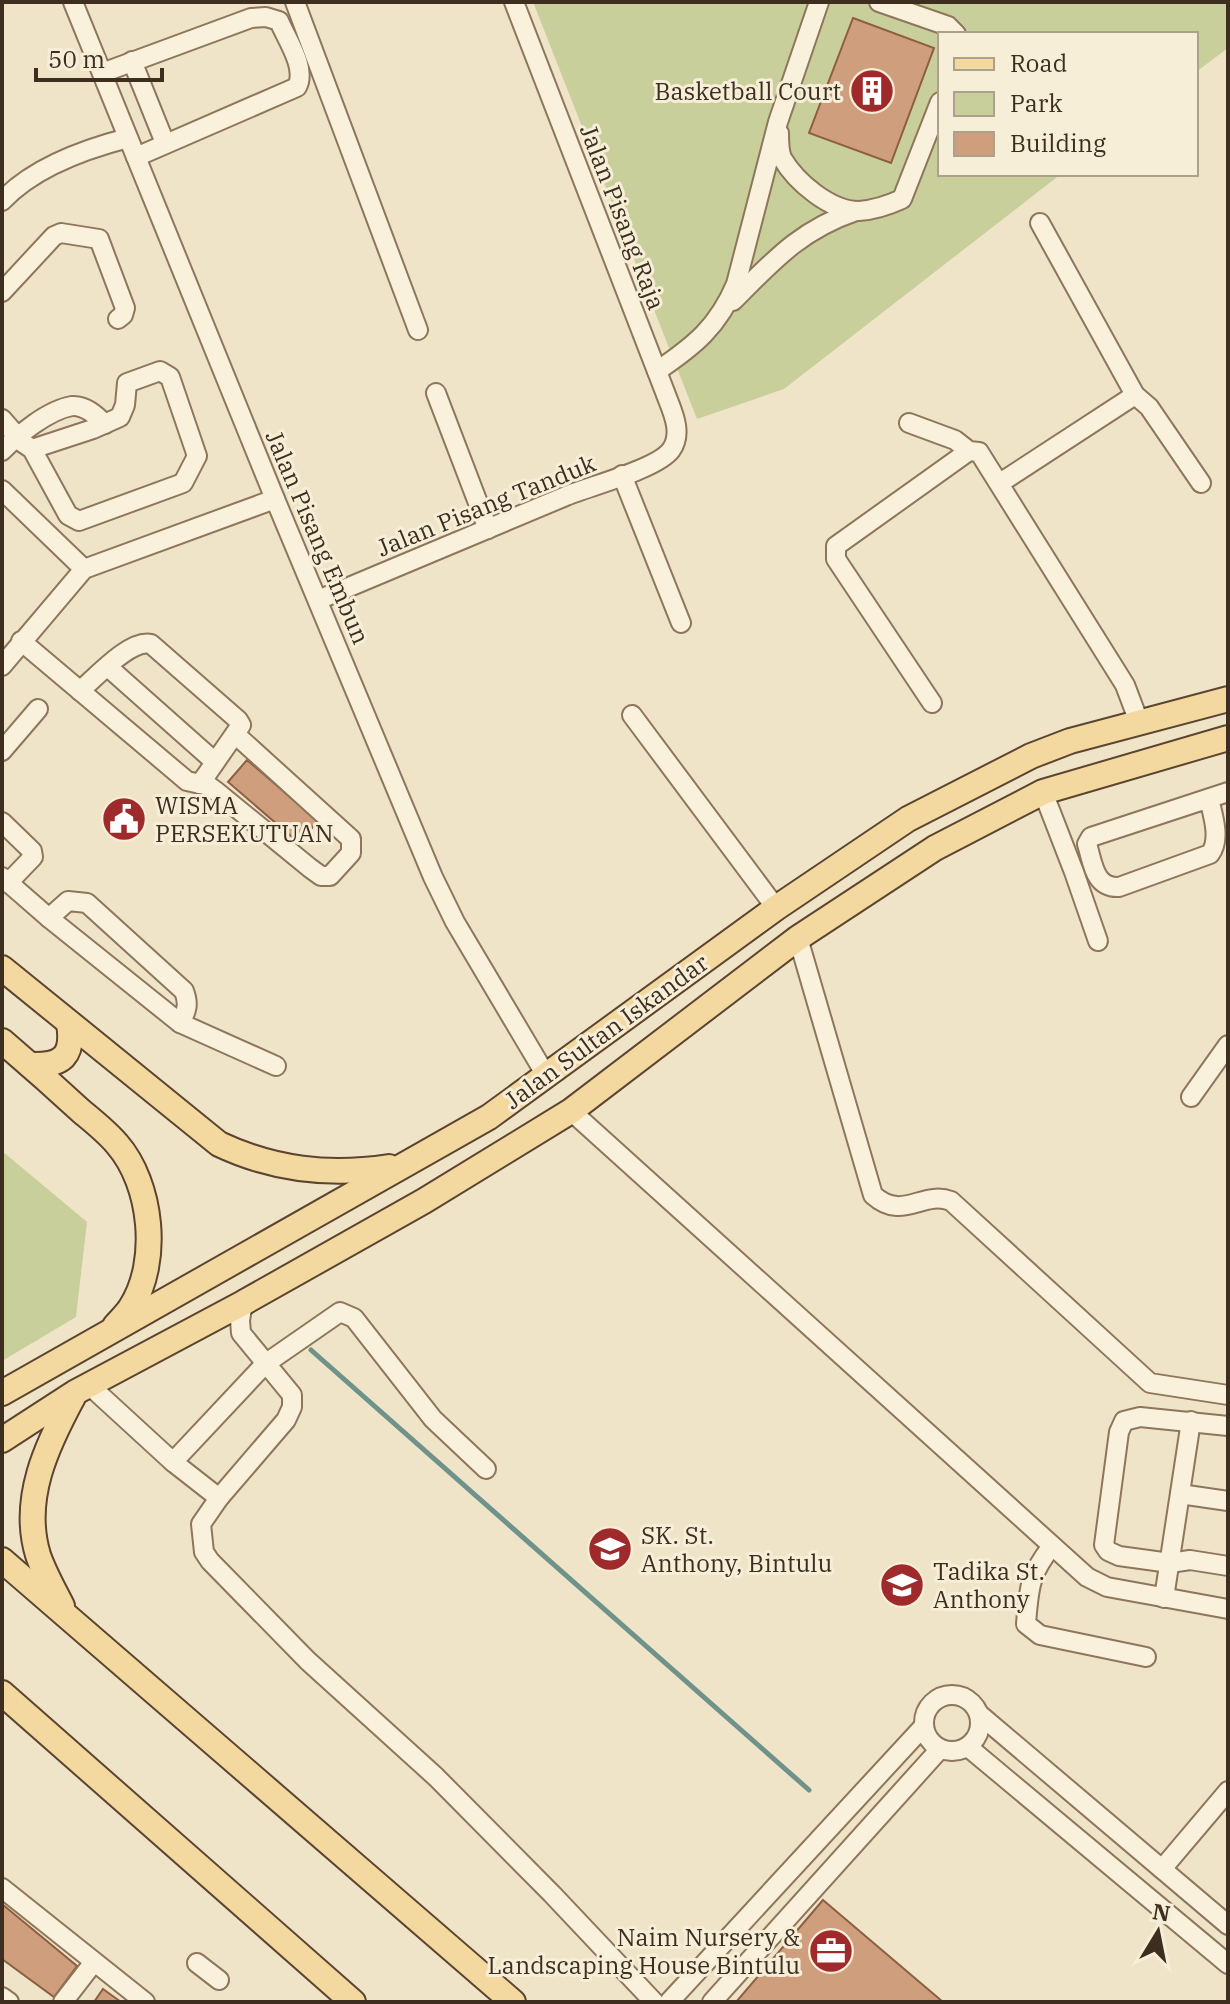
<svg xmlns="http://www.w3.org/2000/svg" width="1230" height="2004" font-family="'IBM Plex Serif',serif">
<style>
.green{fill:#c9cf9b}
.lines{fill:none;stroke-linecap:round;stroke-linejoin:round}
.stream{stroke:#6f938a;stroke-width:5}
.building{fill:#cf9f7d;stroke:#8d5f41;stroke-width:2}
.minor-casing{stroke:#8d765c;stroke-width:22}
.major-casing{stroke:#5b4430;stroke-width:28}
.minor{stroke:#faf1dc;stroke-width:18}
.major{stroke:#f3d9a0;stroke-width:24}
.labels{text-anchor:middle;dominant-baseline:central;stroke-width:6;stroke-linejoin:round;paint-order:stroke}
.poi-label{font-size:24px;fill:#3d2e20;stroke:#f7eed8;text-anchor:start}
.street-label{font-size:24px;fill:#3d2e20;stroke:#f7eed8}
</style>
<rect width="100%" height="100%" fill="#f0e4c8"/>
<g class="green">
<path d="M533 2H1228V48L1196 72V34H940V174H1061L784 389 697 419Z"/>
<path d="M2 1151 87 1222 76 1317 2 1361Z"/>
</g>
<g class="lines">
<path class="stream" d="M311 1350 809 1790"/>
</g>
<g class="building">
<path d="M853 18 934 48 891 163 809 133Z"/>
<path d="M247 760 318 821 299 843 228 782Z"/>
<path d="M823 1900 943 2002H736Z"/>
<path d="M2 1904 77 1966 54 1997 2 1959Z"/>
<path d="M103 1989 121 2002H94Z"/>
</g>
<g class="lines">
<g class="minor-casing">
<g id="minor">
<path d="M73 2 275 499 433 877 455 922 547 1077"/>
<path d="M295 2 418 330"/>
<path d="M879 2 948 26 956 34"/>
<path d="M132 61 165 143"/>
<path d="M102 73 251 18 266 17 279 21C287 40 307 68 297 87L136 157"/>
<path d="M779 133C779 140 779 151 782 158 796 182 830 211 859 211 873 210 889 205 902 199L940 102"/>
<path d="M2 201C33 168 85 149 128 138"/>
<path d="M1040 223 1135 395 1149 407 1201 483"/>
<path d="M2 292 54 236 61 233 99 239 125 308 123 315 118 319"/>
<path d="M733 301C773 261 800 230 856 211"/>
<path d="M657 371C694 346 718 327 736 284L778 122 819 2"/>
<path d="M436 393 488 529"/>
<path d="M2 419 23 443 32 449 68 515 79 521 183 483 197 456 170 377 160 371 127 383 125 405 120 417 93 429 32 449"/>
<path d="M909 423 955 440 969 451 979 452 1125 685 1139 722"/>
<path d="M2 451C18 435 48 410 72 406 85 405 96 415 105 424"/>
<path d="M622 475 681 623"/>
<path d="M1000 483 1135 395"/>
<path d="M2 490 84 569"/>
<path d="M318 600C401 566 483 530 566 496 590 486 657 469 671 450 684 432 671 409 665 392L514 2"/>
<path d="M21 641 187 781 209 786 217 792 310 868 321 876H330L351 853V839L235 734"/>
<path d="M2 666 84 569 275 499"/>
<path d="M108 667 215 762"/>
<path d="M80 691C96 677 130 639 151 644L238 720 241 725 200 784"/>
<path d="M932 703 836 559V546L969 451"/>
<path d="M632 715 776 908"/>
<path d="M2 751 38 709"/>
<path d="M1043 792 1074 872 1098 941"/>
<path d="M1209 799C1213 815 1221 840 1210 854L1119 887C1094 888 1093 863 1087 844L1091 837 1228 792"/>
<path d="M2 822 32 851 33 857 8 883"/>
<path d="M2 877 49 918 180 1023 276 1066"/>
<path d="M49 918 68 901 87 903 184 991C189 1004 187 1011 180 1023"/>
<path d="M798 938 873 1195C903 1222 922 1190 951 1201L1150 1383 1228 1395"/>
<path d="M1191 1097 1228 1045"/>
<path d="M571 1111 1087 1577 1107 1587 1228 1609"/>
<path d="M243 1303 240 1320 241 1333 292 1395V1407L286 1420 219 1498 201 1524 204 1552 210 1561 308 1661 436 1777 552 1894 654 2002"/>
<path d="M89 1385 173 1462 265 1364 340 1312 354 1318 433 1419 486 1469"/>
<path d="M1228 1426 1140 1417 1124 1421 1119 1432 1104 1545 1108 1551 1119 1556 1170 1563 1190 1560 1228 1566"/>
<path d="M173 1462 219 1498"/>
<path d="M1180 1494 1228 1501"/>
<path d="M1052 1546C1029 1575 1029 1588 1026 1624L1040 1635 1146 1657"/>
<path d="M1164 1598 1191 1421"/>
<circle cx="952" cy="1723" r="28"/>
<path d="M979 1714 1228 1925"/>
<path d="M968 1747 1228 1964"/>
<path d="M1162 1869 1228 1791"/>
<path d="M2 1888 145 2002"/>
<path d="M197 1963 219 1980"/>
<path d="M2 1997 9 2002"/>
<path d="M63 2002 94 1962"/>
<path d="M669 2002 923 1727"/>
<path d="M712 2002 940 1749"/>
</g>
</g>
<g class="major-casing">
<g id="major">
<path d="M2 968 219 1144C274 1170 329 1176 389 1167"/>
<path d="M2 1041C29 1064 55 1087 81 1111 93 1121 107 1132 117 1144 152 1184 160 1262 131 1307 127 1314 120 1320 115 1326"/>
<path d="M30 1065C63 1066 74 1056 69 1023"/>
<path d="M2 1393 489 1117 776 908 908 819 1031 756 1070 741 1228 699"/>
<path d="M2 1440 76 1392 243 1303 424 1201 571 1111 798 938 935 848 1043 792 1228 738"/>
<path d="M2 1560 513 2002"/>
<path d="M62 1606C54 1590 44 1573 38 1555 21 1499 47 1445 73 1397"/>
<path d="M2 1693 353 2002"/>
</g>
</g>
<use href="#minor" class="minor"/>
<use href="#major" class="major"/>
</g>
<defs>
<g id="building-disc" transform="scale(2.3)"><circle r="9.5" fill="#9e2a2b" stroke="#f7eed8"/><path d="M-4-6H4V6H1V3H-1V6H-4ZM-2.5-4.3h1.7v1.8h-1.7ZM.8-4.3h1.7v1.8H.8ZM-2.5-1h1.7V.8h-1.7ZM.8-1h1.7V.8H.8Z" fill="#fff"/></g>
<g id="civic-disc" transform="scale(2.3)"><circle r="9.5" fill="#9e2a2b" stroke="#f7eed8"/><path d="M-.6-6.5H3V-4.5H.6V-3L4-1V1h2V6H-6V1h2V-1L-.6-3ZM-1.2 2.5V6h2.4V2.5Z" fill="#fff"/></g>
<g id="school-disc" transform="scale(2.3)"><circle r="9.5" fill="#9e2a2b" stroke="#f7eed8"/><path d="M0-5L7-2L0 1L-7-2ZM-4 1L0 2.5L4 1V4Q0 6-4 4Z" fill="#fff"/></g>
<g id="office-disc" transform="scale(2.3)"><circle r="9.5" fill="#9e2a2b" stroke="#f7eed8"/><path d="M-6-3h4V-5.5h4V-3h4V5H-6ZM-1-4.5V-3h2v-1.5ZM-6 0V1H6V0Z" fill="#fff"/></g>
</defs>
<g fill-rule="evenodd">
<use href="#building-disc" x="872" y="91"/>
<use href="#civic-disc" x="124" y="819"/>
<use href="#school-disc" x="610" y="1549"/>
<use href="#school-disc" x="902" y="1585"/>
<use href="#office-disc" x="831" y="1951"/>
</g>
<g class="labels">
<g class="poi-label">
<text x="841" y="91" text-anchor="end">Basketball Court</text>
<text x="155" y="805">WISMA<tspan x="155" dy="28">PERSEKUTUAN</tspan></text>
<text x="641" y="1535">SK. St.<tspan x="641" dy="28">Anthony, Bintulu</tspan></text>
<text x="933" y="1571">Tadika St.<tspan x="933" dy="28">Anthony</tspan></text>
<text x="800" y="1937" text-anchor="end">Naim Nursery &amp;<tspan x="800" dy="28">Landscaping House Bintulu</tspan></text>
</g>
<g class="street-label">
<text transform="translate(623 217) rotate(69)">Jalan Pisang Raja</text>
<text transform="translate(486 505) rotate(-22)">Jalan Pisang Tanduk</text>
<text transform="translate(318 537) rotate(67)">Jalan Pisang Embun</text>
<text transform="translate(606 1031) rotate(-36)">Jalan Sultan Iskandar</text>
</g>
</g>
<rect width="1230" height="2004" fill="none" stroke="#3d2e20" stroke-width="8"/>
<rect x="938" y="32" width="260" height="144" fill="#f7eed8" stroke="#ada18e" stroke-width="2"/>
<rect x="954" y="58" width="40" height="12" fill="#f3d9a0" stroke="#ada18e" stroke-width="2"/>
<text x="1010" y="72" font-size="24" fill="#3d2e20">Road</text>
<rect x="954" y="92" width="40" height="24" fill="#c9cf9b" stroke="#ada18e" stroke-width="2"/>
<text x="1010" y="112" font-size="24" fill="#3d2e20">Park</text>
<rect x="954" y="132" width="40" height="24" fill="#cf9f7d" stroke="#ada18e" stroke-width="2"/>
<text x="1010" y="152" font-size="24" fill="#3d2e20">Building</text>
<g transform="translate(1158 1932) rotate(10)" stroke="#f7eed8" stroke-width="6" paint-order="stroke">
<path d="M0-6L14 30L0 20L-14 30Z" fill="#3d2e20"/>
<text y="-12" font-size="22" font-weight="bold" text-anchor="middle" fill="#3d2e20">N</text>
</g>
<path d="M36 68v12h126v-12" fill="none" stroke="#3d2e20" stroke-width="4"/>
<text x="48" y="68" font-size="24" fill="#3d2e20" stroke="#f7eed8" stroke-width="6" paint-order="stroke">50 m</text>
</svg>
